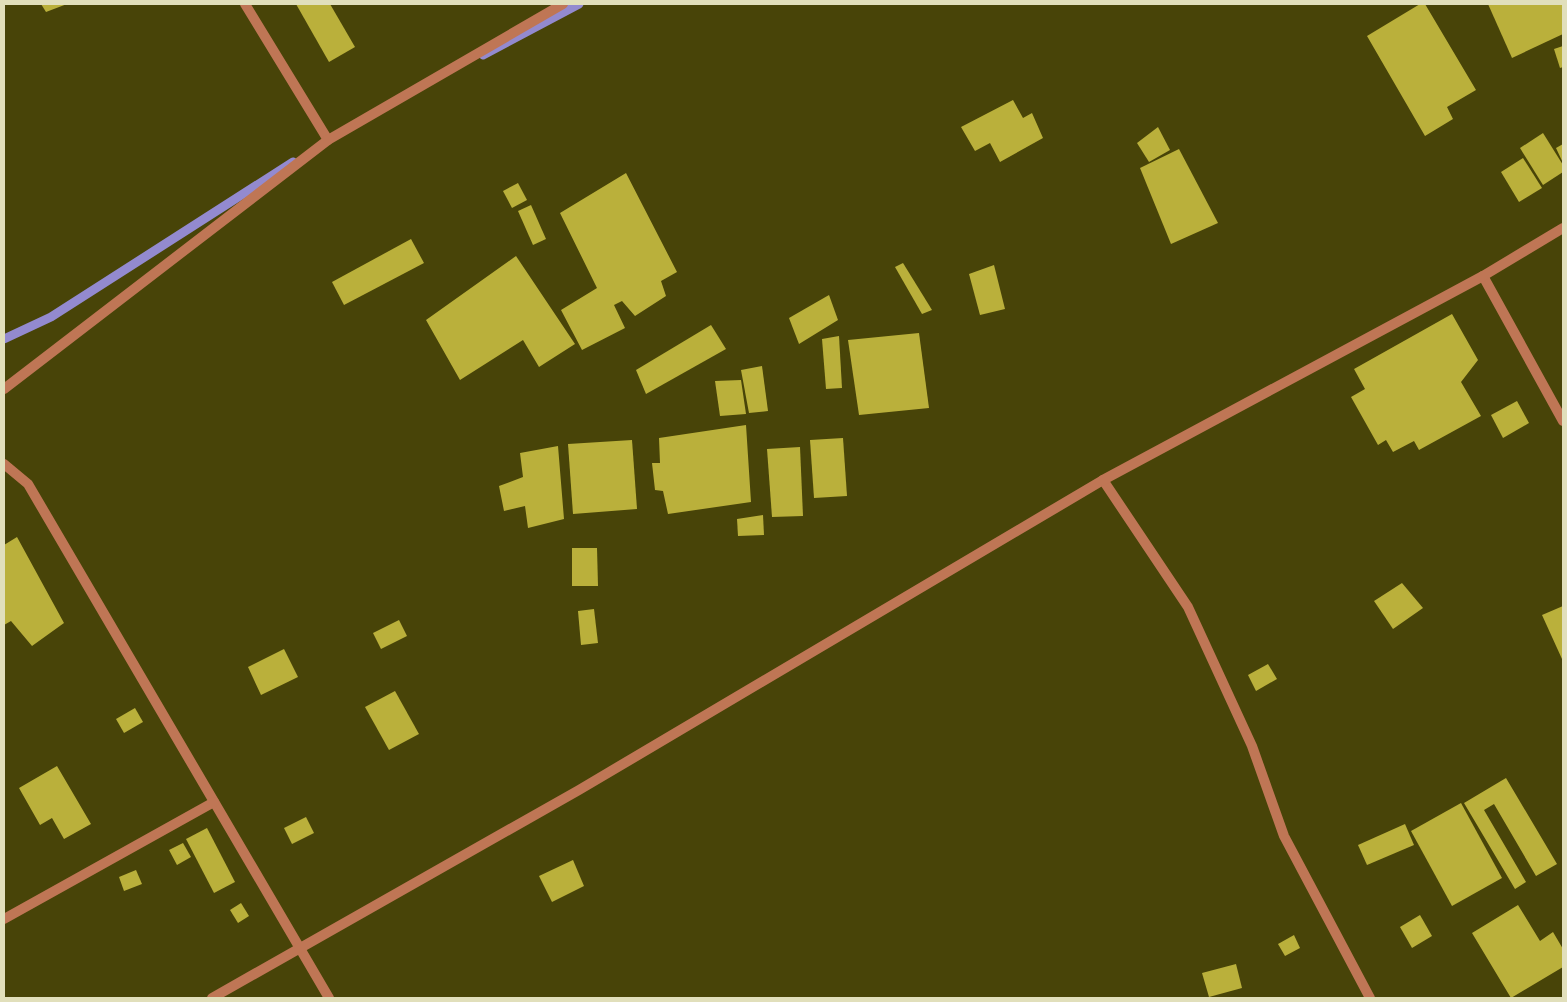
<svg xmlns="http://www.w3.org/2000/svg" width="1567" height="1002" font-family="Georgia,serif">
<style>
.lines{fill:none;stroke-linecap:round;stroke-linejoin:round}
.stream{stroke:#938acf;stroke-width:9}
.building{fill:#bab03b}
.minor{stroke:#bf7655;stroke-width:10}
</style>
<rect width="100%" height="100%" fill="#484408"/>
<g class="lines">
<g class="stream">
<path d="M483 55 579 4"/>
<path d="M4 339 51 317 293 162"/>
</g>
</g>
<g class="building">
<path d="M41 4H67L46 12Z"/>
<path d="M296 4H330L355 47 329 62Z"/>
<path d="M1420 4H1425L1476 90 1447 107 1453 119 1425 136 1367 36Z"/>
<path d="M1488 4H1563V34L1512 58Z"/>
<path d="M1563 46V67L1560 68 1554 49Z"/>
<path d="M1013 100 1023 118 1032 113 1043 138 1000 162 990 143 975 151 961 127Z"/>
<path d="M1158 127 1170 150 1149 162 1137 143Z"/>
<path d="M1543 133 1563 165V172L1543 185 1520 148Z"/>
<path d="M1563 144V163L1556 148Z"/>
<path d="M1179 149 1218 223 1171 244 1140 168Z"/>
<path d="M1523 158 1542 188 1519 202 1501 172Z"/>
<path d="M626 173 677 272 661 281 666 296 635 316 622 301 614 305 625 328 582 350 561 310 597 288 560 213Z"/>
<path d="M518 183 527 200 512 208 503 191Z"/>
<path d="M531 205 546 239 533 245 518 211Z"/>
<path d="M411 239 424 263 344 305 332 282Z"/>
<path d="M516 256 575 344 539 367 523 340 460 380 426 320Z"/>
<path d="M903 263 932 310 922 314 895 267Z"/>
<path d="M994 265 1005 309 980 315 969 274Z"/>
<path d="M829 295 838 320 799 344 789 318Z"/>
<path d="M1452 314 1478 360 1461 382 1481 416 1419 450 1414 441 1393 452 1386 440 1378 445 1351 397 1365 389 1354 369Z"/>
<path d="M711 325 726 349 646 394 636 370Z"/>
<path d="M919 333 929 408 859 415 848 340Z"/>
<path d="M839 336 842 388 826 389 822 339Z"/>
<path d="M762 366 768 411 749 413 741 370Z"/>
<path d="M741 380 746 414 720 416 715 381Z"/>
<path d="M1517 401 1529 423 1503 438 1491 415Z"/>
<path d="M746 425 751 502 668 514 663 491 655 490 652 463H660L659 438Z"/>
<path d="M843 438 847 496 814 498 810 440Z"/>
<path d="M632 440 637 509 573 514 568 444Z"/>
<path d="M558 446 564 519 528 528 525 506 504 511 499 486 523 477 520 453Z"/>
<path d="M800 447 803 516 772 517 767 449Z"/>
<path d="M763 515 764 535 738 536 737 519Z"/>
<path d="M17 537 64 623 32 646 11 621 4 625V545Z"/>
<path d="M572 548H597L598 586H572Z"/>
<path d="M1402 583 1423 608 1393 629 1374 601Z"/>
<path d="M1563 606V659H1562L1542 615Z"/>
<path d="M594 609 598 643 581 645 578 611Z"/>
<path d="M399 620 407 636 381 649 373 633Z"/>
<path d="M284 649 298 677 261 695 248 667Z"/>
<path d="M1268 664 1277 679 1256 691 1248 675Z"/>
<path d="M395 691 419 734 389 750 365 707Z"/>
<path d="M135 708 143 722 124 733 116 719Z"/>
<path d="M57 766 91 824 64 839 52 818 40 825 19 788Z"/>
<path d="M1506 778 1557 864 1536 876 1494 804 1484 810 1526 882 1515 889 1464 803Z"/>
<path d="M1461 803 1502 878 1452 906 1411 831Z"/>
<path d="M306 817 314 833 292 844 284 828Z"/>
<path d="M1405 824 1414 845 1367 865 1358 845Z"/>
<path d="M207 828 235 882 214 893 186 839Z"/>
<path d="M183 843 191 857 177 865 169 850Z"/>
<path d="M573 860 584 886 552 902 539 876Z"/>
<path d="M136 870 142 884 124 891 119 877Z"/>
<path d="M241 903 249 916 238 923 230 910Z"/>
<path d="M1518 905 1540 941 1553 932 1563 949V967L1511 998 1472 933Z"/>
<path d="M1420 915 1432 936 1412 948 1400 927Z"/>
<path d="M1294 935 1300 948 1285 956 1278 944Z"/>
<path d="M1236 964 1242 988 1209 997 1202 973Z"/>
</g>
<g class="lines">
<g class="minor">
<path d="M245 4 328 140"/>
<path d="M1483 276 1563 421"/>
<path d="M4 389 328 140 563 4"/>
<path d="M4 464 28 484 329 998"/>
<path d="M1103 480 1188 607 1252 746 1284 836 1370 998"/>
<path d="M4 919 214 802"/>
<path d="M212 998 579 790 1103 480 1483 276 1563 228"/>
</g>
</g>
<rect width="1567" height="1002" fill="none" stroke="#e1dfbb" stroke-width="10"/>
</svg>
